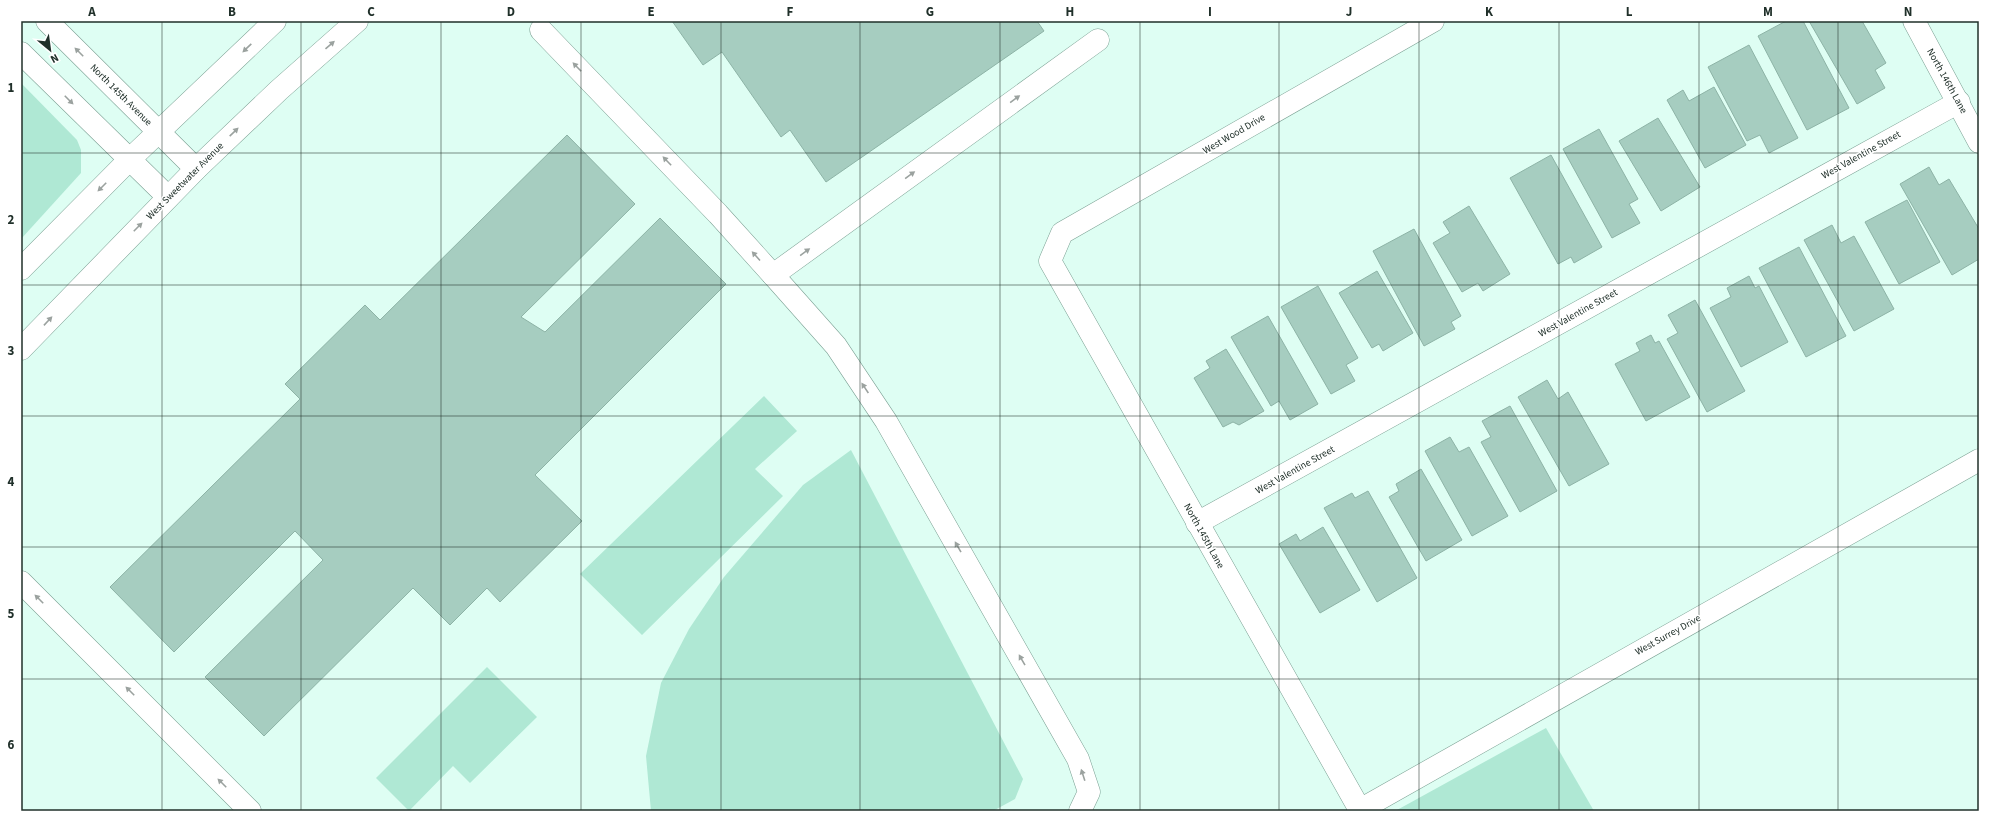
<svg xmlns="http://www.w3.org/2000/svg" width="2000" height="832" font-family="'Source Sans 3',sans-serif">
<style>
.park{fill:#afe8d4}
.building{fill:#a6cdc0;stroke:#8db3a6}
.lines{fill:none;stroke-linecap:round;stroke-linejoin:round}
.minor-casing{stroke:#7ba093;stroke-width:23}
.minor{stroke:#fff;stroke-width:22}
.oneway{fill:#9ba29f}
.grid{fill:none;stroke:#20302a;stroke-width:1;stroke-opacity:0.55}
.labels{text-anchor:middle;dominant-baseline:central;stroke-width:3;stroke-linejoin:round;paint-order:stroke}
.street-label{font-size:10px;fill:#20302a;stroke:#fff}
.neatline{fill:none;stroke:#20302a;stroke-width:1.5}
.grid-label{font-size:13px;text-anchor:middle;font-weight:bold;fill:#20302a}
</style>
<rect width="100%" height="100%" fill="#defef3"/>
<g class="park">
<path d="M21 83 77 140 81 150V173L21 239Z"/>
<path d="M764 396 797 431 755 469 783 496 642 635 580 574Z"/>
<path d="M851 450 1023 779 1015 799 993 811H651L646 756 661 683 689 629 724 577 803 485Z"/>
<path d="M487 667 537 717 470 783 453 766 409 811 376 778Z"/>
<path d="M1546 728 1594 811 1397 810Z"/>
</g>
<g class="building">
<path d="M672 21H1037L1044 31 826 182 790 130 781 137 722 52 703 65Z"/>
<path d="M1786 21H1803L1849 108 1807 130 1758 36Z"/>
<path d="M1809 21H1862L1886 63 1875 70 1885 88 1857 104Z"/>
<path d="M1749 45 1798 138 1769 153 1760 135 1747 141 1708 67Z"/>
<path d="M1714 87 1746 145 1705 168 1667 100 1683 90 1689 101Z"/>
<path d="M1658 118 1700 187 1661 211 1619 141Z"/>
<path d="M1599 129 1638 199 1629 204 1640 223 1612 238 1563 149Z"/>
<path d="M567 135 635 204 521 317 545 332 660 218 726 284 535 475 582 521 500 602 487 588 450 625 413 588 264 736 205 677 323 560 295 531 174 652 110 587 300 399 285 384 365 305 380 320Z"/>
<path d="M1551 155 1602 247 1574 263 1571 257 1558 264 1510 178Z"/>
<path d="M1929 167 1939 185 1949 179 1979 229V259L1952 275 1900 184Z"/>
<path d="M1907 200 1940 262 1899 284 1865 222Z"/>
<path d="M1469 206 1510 274 1483 291 1478 283 1462 292 1433 243 1450 233 1443 222Z"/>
<path d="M1832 225 1841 243 1854 236 1894 309 1854 331 1804 240Z"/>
<path d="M1414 229 1461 316 1451 322 1455 329 1424 346 1373 251Z"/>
<path d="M1799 247 1846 336 1806 357 1759 268Z"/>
<path d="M1377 271 1413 333 1383 351 1379 344 1372 348 1339 293Z"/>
<path d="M1749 276 1755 288 1759 286 1788 342 1741 367 1710 308 1731 297 1727 288Z"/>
<path d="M1318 286 1358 358 1346 365 1355 381 1331 394 1281 307Z"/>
<path d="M1695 300 1745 391 1707 412 1667 339 1678 333 1668 315Z"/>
<path d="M1268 316 1318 404 1290 420 1279 401 1271 406 1231 337Z"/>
<path d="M1651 335 1655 343 1659 341 1690 397 1646 421 1615 364 1640 351 1636 343Z"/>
<path d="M1226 349 1264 411 1239 425 1233 422 1223 427 1194 378 1210 368 1206 361Z"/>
<path d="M1547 380 1558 399 1568 392 1609 464 1569 486 1518 397Z"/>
<path d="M1510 406 1557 491 1520 512 1481 442 1491 437 1482 421Z"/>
<path d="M1450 437 1459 452 1469 447 1508 516 1472 536 1425 451Z"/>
<path d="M1421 469 1462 540 1426 561 1389 497 1399 491 1396 484Z"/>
<path d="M1368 491 1417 578 1377 602 1324 508 1352 493 1355 498Z"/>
<path d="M1323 527 1360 590 1320 613 1279 544 1296 534 1300 541Z"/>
</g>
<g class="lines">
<g class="minor-casing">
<g id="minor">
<path d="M47 21 196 169"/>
<path d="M1914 21 1979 142"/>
<path d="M541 30 718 214 773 275 836 346 886 421 1078 759 1089 792 1080 811"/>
<path d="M21 53 168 197"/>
<path d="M21 269 130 159 275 21"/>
<path d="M773 275 1098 40"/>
<path d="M21 349 196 169 279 90 357 21"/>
<path d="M1197 523 1959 102"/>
<path d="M21 582 250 811"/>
<path d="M1360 810 1050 261 1062 233 1433 21"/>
<path d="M1358 811 1979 460"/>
</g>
</g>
<use href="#minor" class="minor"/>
</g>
<defs><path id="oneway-solid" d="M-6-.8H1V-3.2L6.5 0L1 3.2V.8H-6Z"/></defs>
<g class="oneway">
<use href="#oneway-solid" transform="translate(330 45) rotate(-41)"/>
<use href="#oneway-solid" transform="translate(247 48) rotate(136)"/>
<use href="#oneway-solid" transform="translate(79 52) rotate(-135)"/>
<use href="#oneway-solid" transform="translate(577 67) rotate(-134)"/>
<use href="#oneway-solid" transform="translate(1015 99) rotate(-36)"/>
<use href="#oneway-solid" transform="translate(69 100) rotate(45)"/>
<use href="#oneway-solid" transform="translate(234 132) rotate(-44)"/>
<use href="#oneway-solid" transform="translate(667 161) rotate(-134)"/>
<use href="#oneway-solid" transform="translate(910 175) rotate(-36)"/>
<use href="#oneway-solid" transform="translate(102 187) rotate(135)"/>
<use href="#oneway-solid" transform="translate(138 227) rotate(-45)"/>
<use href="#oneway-solid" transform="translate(805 252) rotate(-36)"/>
<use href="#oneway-solid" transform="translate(756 256) rotate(-132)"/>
<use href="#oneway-solid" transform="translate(48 321) rotate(-47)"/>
<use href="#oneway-solid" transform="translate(865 388) rotate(-124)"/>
<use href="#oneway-solid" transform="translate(958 547) rotate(-120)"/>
<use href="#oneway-solid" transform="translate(39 599) rotate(-135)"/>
<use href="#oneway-solid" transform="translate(1022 660) rotate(-120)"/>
<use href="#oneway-solid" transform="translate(130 691) rotate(-135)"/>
<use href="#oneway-solid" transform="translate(1083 775) rotate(-108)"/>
<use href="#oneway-solid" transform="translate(222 783) rotate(-135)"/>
</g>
<path class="grid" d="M162 21V811M301 21V811M441 21V811M581 21V811M721 21V811M860 21V811M1000 21V811M1140 21V811M1279 21V811M1419 21V811M1559 21V811M1699 21V811M1838 21V811M21 153H1979M21 285H1979M21 416H1979M21 547H1979M21 679H1979"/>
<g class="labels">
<g class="street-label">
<text transform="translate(1947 81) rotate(61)">North 146th Lane</text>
<text transform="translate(121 95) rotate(45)">North 145th Avenue</text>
<text transform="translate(1234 134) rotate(-30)">West Wood Drive</text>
<text transform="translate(1861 155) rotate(-29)">West Valentine Street</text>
<text transform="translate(185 181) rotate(-45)">West Sweetwater Avenue</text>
<text transform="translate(1578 313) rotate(-29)">West Valentine Street</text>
<text transform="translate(1295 470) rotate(-29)">West Valentine Street</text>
<text transform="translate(1204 536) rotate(61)">North 145th Lane</text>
<text transform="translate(1668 635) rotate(-29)">West Surrey Drive</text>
</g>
</g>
<rect width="2000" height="832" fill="none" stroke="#ffffff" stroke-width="44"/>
<g transform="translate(50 50) rotate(151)" stroke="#ffffff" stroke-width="3" paint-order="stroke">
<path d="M0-3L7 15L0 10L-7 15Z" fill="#20302a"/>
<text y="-6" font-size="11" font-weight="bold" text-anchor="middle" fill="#20302a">N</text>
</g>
<rect x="22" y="22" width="1956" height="788" class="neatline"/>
<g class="grid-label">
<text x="92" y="16">A</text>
<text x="232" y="16">B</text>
<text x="371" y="16">C</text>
<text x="511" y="16">D</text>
<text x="651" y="16">E</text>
<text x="790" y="16">F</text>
<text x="930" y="16">G</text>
<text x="1070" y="16">H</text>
<text x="1210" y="16">I</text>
<text x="1349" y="16">J</text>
<text x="1489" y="16">K</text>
<text x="1629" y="16">L</text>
<text x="1768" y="16">M</text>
<text x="1908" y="16">N</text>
<text x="11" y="92">1</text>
<text x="11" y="224">2</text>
<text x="11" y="355">3</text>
<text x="11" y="486">4</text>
<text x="11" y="618">5</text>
<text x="11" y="749">6</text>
</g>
</svg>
